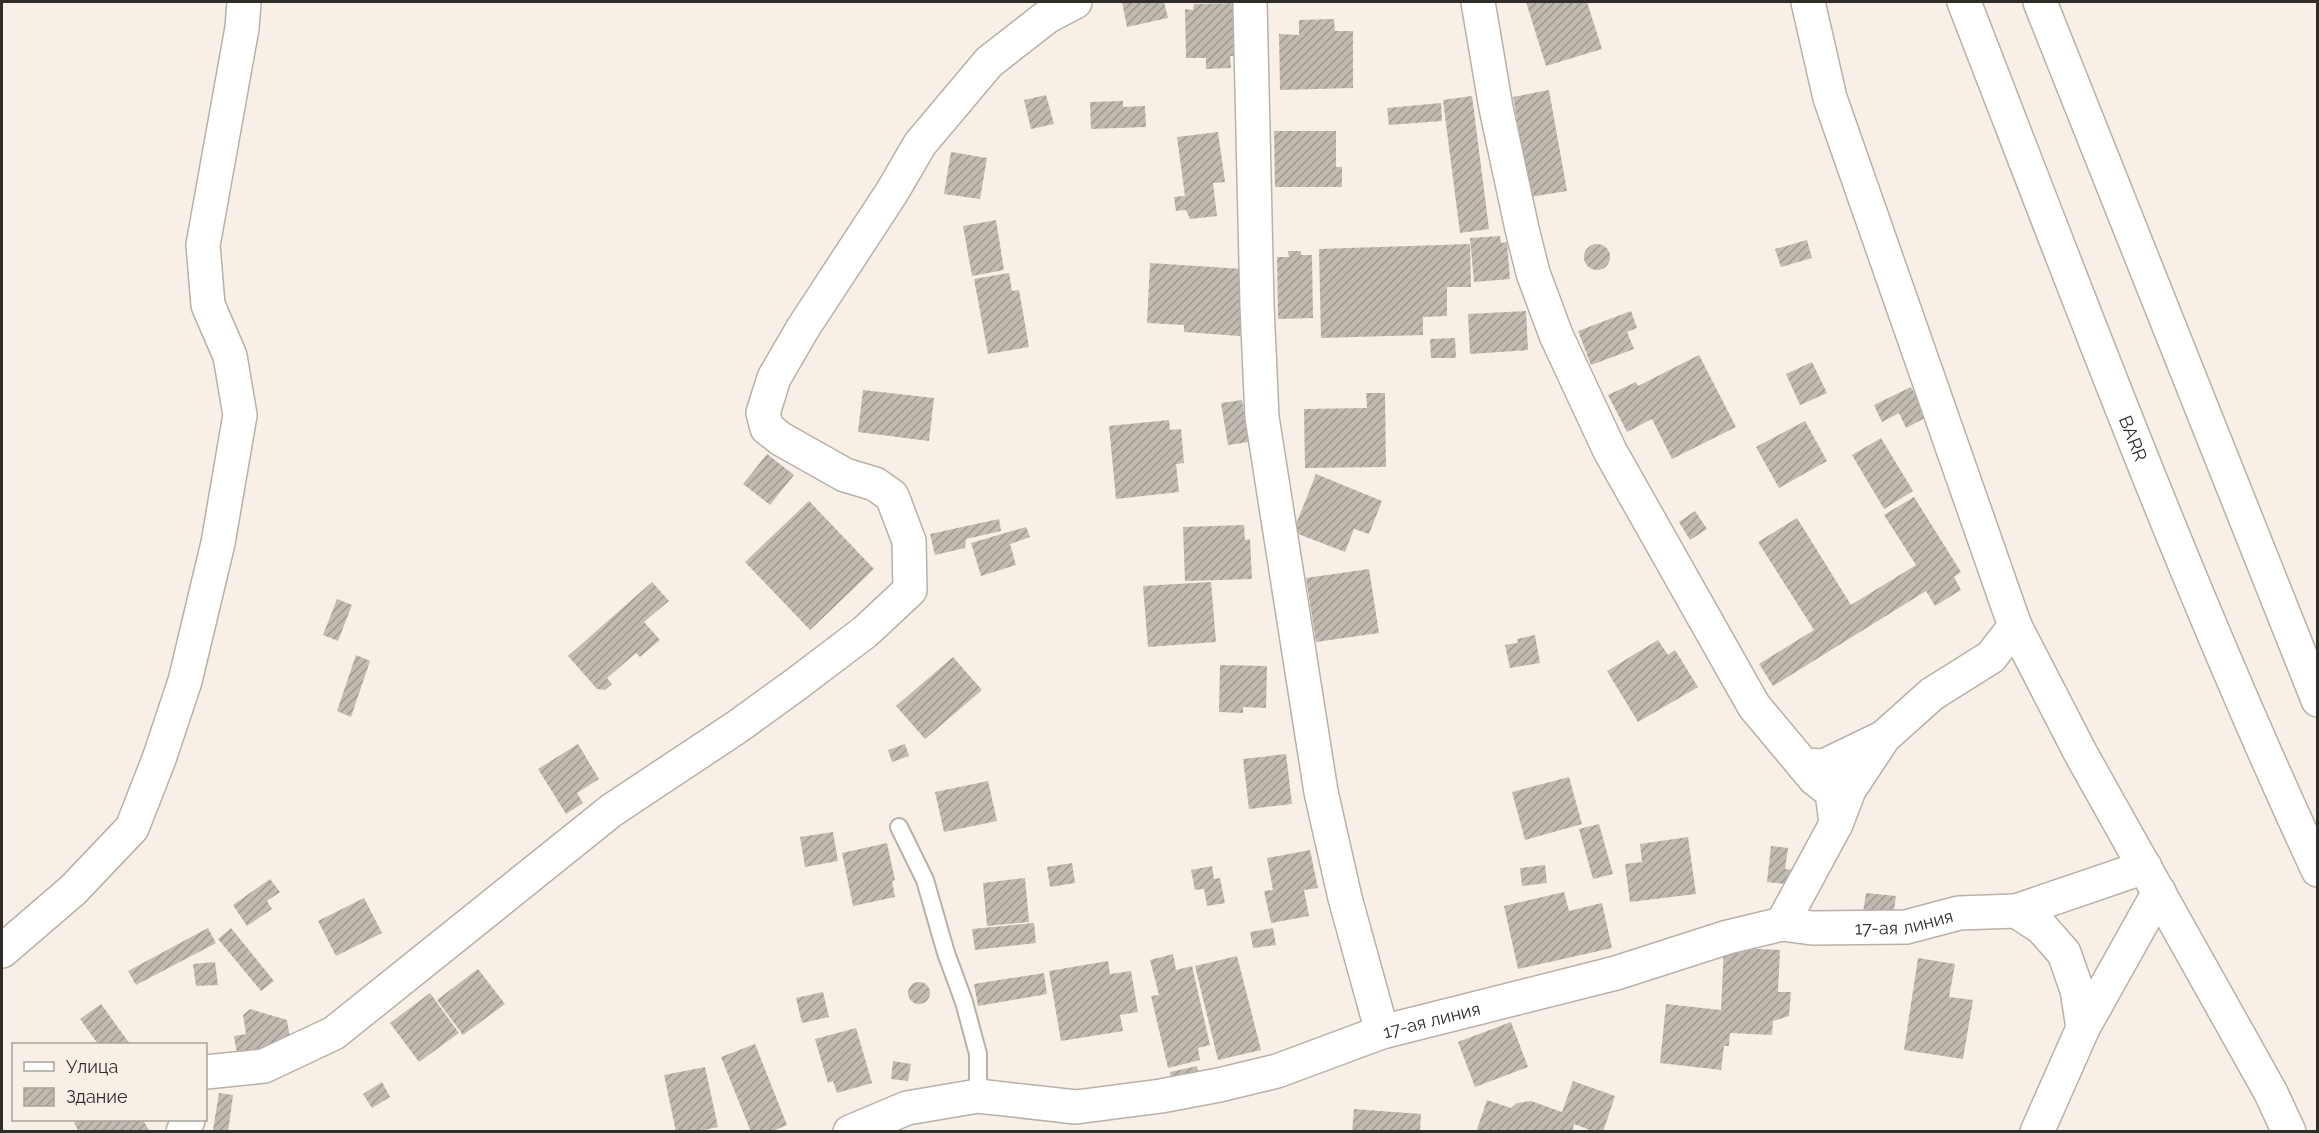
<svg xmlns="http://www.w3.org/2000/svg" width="2319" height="1133" font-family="Raleway,sans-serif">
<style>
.building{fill:url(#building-hatch)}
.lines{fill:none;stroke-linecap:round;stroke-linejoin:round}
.lane-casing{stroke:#b8b1a7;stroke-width:20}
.street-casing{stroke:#b8b1a7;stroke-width:36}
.secondary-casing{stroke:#b8b1a7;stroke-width:36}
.highway-casing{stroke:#b8b1a7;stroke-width:36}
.lane{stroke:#fff;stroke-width:16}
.street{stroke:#fff;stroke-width:33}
.secondary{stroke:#fff;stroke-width:33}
.highway{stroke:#fff;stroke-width:33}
.labels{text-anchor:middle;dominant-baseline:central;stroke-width:4.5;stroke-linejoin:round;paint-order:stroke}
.street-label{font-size:18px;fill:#302d29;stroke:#f8f0e6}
</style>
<defs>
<pattern id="building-hatch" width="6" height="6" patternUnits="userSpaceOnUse" patternTransform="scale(1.5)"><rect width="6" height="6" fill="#c2bbb1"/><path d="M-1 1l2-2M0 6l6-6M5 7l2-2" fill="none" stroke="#9e9890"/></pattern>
</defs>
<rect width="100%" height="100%" fill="#f8f0e6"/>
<g class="building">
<path d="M1122 2H1164L1168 18 1127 27Z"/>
<path d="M1526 2H1587L1602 49 1546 66Z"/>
<path d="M1236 3 1237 56H1230L1231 68 1206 69V58H1186L1185 9 1193 10 1194 4Z"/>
<path d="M1334 19 1335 31H1353V88L1280 90 1279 34 1299 35V20Z"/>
<path d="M1549 90 1567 191 1530 197 1513 97Z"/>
<path d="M1046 95 1054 124 1031 129 1024 100Z"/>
<path d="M1472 96 1489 229 1460 233 1443 100Z"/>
<path d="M1123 101V107L1145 106 1146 127 1091 129 1090 102Z"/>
<path d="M1441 103 1442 121 1389 125 1387 108Z"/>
<path d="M1274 131H1336V167H1342V187H1275Z"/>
<path d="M1218 132 1225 182 1213 183 1217 216 1190 219 1186 210 1176 211 1174 197 1185 196 1177 137Z"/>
<path d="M951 152 987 158 980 199 944 194Z"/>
<path d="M996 220 1004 270 972 276 963 226Z"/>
<path d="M1500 236 1501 243 1507 242 1510 279 1474 282 1470 238Z"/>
<path d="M1807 240 1812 258 1781 267 1775 249Z"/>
<circle cx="1597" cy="257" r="13"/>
<path d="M1470 244 1471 287H1447V316L1423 317V335L1321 338 1319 249Z"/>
<path d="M1288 251H1301V255H1312L1313 318 1278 319 1277 257H1289Z"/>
<path d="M1150 263 1243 269 1240 336 1184 332V325L1147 323Z"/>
<path d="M1009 273 1012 291 1019 290 1029 347 988 354 974 279Z"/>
<path d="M1526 311 1528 350 1470 354 1468 314Z"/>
<path d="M1631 311 1637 328 1627 332 1634 349 1591 365 1578 331Z"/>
<path d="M1455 338 1456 358H1431L1430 339Z"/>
<path d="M1699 355 1736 427 1672 459 1652 419 1627 432 1608 395 1636 382 1638 386Z"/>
<path d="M1812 362 1827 393 1800 405 1786 374Z"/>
<path d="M1911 387 1927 417 1906 428 1899 413 1882 422 1874 405Z"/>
<path d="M863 390 934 398 929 441 858 432Z"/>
<path d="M1366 393H1385L1386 467 1305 468 1304 409 1367 408Z"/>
<path d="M1242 400 1249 442 1228 445 1221 403Z"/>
<path d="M1169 420 1170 430 1181 429 1184 463 1176 464 1179 492 1116 499 1109 426Z"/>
<path d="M1805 421 1827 461 1779 488 1756 447Z"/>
<path d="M1881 438 1913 491 1884 509 1852 455Z"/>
<path d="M767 454 794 475 770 505 743 484Z"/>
<path d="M1316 474 1382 501 1369 534 1354 529 1345 552 1293 532Z"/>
<path d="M1914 497 1961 572 1954 577 1961 590 1935 606 1926 591 1773 686 1759 664 1814 630 1758 542 1797 518 1851 605 1916 565 1884 515Z"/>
<path d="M809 501 874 569 810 630 745 562Z"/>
<path d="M1695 511 1707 529 1690 540 1679 522Z"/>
<path d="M999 519 1001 531 966 539 965 548 935 555 930 534Z"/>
<path d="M1244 525 1245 540 1250 539 1252 579 1185 581 1183 527Z"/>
<path d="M1026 527 1030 537 1010 544 1016 565 981 576 971 543Z"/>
<path d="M1369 569 1379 633 1316 642 1306 578Z"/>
<path d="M652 582 669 601 644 622 660 640 640 657 636 653 607 678 612 684 605 690 597 689 568 656Z"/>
<path d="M1211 582 1216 642 1148 647 1143 586Z"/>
<path d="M337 599 352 605 338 641 323 635Z"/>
<path d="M1535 635 1540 663 1510 668 1505 645 1518 643 1517 639Z"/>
<path d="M1658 640 1668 655 1675 650 1698 687 1638 722 1607 671Z"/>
<path d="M356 655 370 661 351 717 337 711Z"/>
<path d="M953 657 982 690 925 739 896 706Z"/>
<path d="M1220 665 1267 666 1266 708 1243 707V713L1219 712Z"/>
<path d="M578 744 599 779 577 793 583 803 566 814 538 769Z"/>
<path d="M905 744 909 756 892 762 888 750Z"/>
<path d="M1286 754 1292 804 1249 809 1243 759Z"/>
<path d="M1569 777 1582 824 1525 840 1512 792Z"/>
<path d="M988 781 997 821 944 832 935 792Z"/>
<path d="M1599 824 1613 874 1593 879 1579 829Z"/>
<path d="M833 832 838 861 805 867 800 837Z"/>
<path d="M1688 837 1696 894 1630 902 1625 864 1642 862 1640 844Z"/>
<path d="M887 843 895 880 892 881 895 897 853 906 842 853Z"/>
<path d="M1771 846 1788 848 1785 869 1794 870 1792 885 1767 882Z"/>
<path d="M1310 850 1318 888 1304 890 1309 916 1271 923 1264 891 1273 890 1267 858Z"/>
<path d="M1072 863 1075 883 1050 887 1047 867Z"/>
<path d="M1545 865 1547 883 1522 886 1520 868Z"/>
<path d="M1212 866 1214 879 1220 878 1225 903 1207 906 1204 889 1195 890 1191 870Z"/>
<path d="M1025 878 1029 922 987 926 983 883Z"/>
<path d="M270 879 280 892 267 901 272 909 247 926 233 905Z"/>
<path d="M1564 892 1569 911 1602 903 1612 948 1518 969 1504 906Z"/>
<path d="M1866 893 1896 896 1893 917 1863 913Z"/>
<path d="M364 898 382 933 336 956 318 921Z"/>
<path d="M1034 923 1036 943 975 950 972 929Z"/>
<path d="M208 928 216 943 136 985 128 971Z"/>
<path d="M231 928 274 981 261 991 218 939Z"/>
<path d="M1273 928 1276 945 1253 948 1250 932Z"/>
<path d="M1724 947 1780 950 1778 992H1791L1789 1016 1773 1021 1772 1035 1730 1033 1729 1046H1724L1721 1070 1660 1063 1666 1004 1721 1010Z"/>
<path d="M1173 954 1176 970 1192 966 1210 1045 1198 1048 1200 1060 1168 1068 1151 996 1159 995 1150 960Z"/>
<path d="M1237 956 1261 1050 1218 1060 1195 966Z"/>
<path d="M1918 958 1955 964 1949 997 1973 1000 1963 1059 1904 1050Z"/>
<path d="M1108 961 1110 974 1131 971 1138 1012 1120 1015 1123 1031 1061 1041 1049 971Z"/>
<path d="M215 962 218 985 196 986 193 964Z"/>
<path d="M478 969 505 1004 463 1035 437 1000Z"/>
<path d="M1044 973 1047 994 978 1006 974 984Z"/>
<circle cx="919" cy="993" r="11"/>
<path d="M823 992 829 1017 802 1023 796 998Z"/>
<path d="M430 993 459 1033 419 1062 390 1023Z"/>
<path d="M101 1004 130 1044H98L80 1019Z"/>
<path d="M250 1009 287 1020 291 1044 237 1054 234 1036 246 1034 243 1015Z"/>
<path d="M1511 1022 1528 1067 1475 1087 1458 1042Z"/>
<path d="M856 1028 872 1083 837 1093 833 1081 828 1083 815 1039Z"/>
<path d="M755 1044 787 1125 770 1132H751L721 1057Z"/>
<path d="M893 1061 911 1064 908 1081 891 1079Z"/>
<path d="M1197 1066 1200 1080 1173 1086 1170 1072Z"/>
<path d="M705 1067 718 1127 695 1132H676L664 1075Z"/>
<path d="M1573 1081 1615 1096 1603 1132H1595L1574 1124 1572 1132H1476L1487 1100 1511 1108 1517 1103 1531 1101 1562 1112Z"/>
<path d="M382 1082 390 1097 372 1108 363 1094Z"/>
<path d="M219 1093 233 1095 228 1132 213 1130Z"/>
<path d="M1354 1109 1421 1114 1420 1132H1352Z"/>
<path d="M80 1120H143L150 1132H79L74 1123Z"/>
</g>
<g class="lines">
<g class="lane-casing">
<path id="lane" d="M899 827 925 880 946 953 964 1002 978 1054V1096"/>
</g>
<g class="street-casing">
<g id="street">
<path d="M1250 2 1257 305 1262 417 1321 792 1345 898 1382 1032"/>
<path d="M1478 2 1496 108 1522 229 1533 273 1556 335 1610 451 1754 706 1815 779 1832 792 1836 824 1782 924"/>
<path d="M1808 2 1830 98 2015 626 2081 754 2271 1093 2289 1132"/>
<path d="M1803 765 1824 766 1882 738"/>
<path d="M1836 824 1849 790 1884 737 1932 694 1991 657 2015 626"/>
<path d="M2016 911 2145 867"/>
<path d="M2 951 73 890 132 828 159 759 185 681 218 543 240 415 230 356 208 305 203 245 242 28 244 2"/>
<path d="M2083 1028 2159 892"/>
<path d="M206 1072 264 1066 334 1033 612 810 737 727 795 685 865 632 910 590 909 541 892 496 875 484 845 475 781 439 767 428 763 413 774 378 803 328 892 192 920 144 989 62 1048 16 1075 2"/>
<path d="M183 1132 188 1120"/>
</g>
</g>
<g class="secondary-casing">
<g id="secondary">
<path id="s1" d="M850 1132 907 1108 978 1096 1076 1107 1161 1096 1219 1085 1277 1071 1382 1032 1616 973 1728 937 1782 924 1812 928 1906 927 1959 913 2016 911 2042 928 2064 953 2077 990 2083 1028 2037 1132"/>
</g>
</g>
<g class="highway-casing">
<g id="highway">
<path id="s2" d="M1964 2C2077 293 2186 586 2318 870"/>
<path d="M2040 2 2318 700"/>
</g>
</g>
<use href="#lane" class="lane"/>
<use href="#street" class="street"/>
<use href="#secondary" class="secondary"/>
<use href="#highway" class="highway"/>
</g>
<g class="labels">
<g class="street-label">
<text stroke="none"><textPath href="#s2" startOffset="468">BARR</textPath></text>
<text stroke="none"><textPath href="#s1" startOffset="1086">17-ая линия</textPath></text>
<text stroke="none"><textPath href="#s1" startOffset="600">17-ая линия</textPath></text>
</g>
</g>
<rect width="2319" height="1133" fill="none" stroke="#302d29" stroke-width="6"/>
<rect x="12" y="1043" width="195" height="78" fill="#f8f0e6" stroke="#a8a29a" stroke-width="1.5"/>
<rect x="24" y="1062" width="30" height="9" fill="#ffffff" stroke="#a8a29a" stroke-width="1.5"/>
<text x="66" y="1073" font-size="18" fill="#302d29">Улица</text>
<rect x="24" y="1088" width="30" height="18" fill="url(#building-hatch)" stroke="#a8a29a" stroke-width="1.5"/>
<text x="66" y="1103" font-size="18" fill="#302d29">Здание</text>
</svg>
